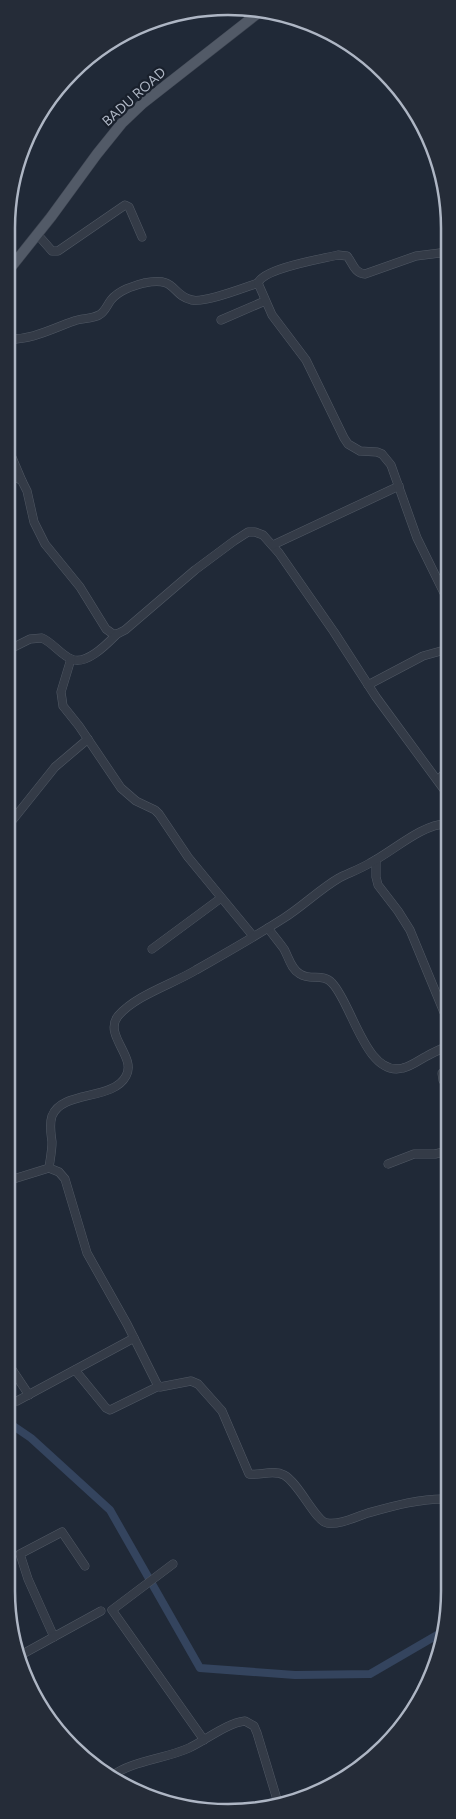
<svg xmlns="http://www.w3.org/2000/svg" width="456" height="1819" font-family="Figtree,sans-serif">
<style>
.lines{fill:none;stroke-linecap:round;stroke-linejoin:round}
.canal{stroke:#34445e;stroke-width:8}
.minor-casing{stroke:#515965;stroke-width:9}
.major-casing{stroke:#3d4451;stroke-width:11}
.minor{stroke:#343b47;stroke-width:8}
.major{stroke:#525a67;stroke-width:10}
.labels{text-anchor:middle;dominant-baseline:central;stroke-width:4.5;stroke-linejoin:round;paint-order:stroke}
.street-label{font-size:14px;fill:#aeb6c4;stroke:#19202c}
.rim{fill:none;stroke:#aeb6c4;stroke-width:2.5}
</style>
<rect width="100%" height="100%" fill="#202937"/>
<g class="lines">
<path class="canal" d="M6 1421 31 1438 110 1510 200 1668 295 1675 370 1674 444 1631"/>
<g class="minor-casing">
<g id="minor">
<path d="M38 235 52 251H58L125 205 129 207 142 237"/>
<path d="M221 320 265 301"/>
<path d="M8 339C32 340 51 329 74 321 82 318 92 319 99 315 105 312 107 305 111 300 119 290 133 286 144 283 178 276 170 295 192 300 205 303 243 288 258 283"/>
<path d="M8 448 22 481"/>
<path d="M8 474 13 475 22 481 27 491 34 522 45 544 80 587 106 629 113 634H117L125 630 195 570 234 541 248 532H255L263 535 279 553 334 632 376 697 448 795"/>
<path d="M273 545 399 486"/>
<path d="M448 601 417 538 391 465 382 454 377 452 360 451 348 444 344 438 306 360 272 315 258 283C264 268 322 259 338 255L347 256C353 263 354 273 365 274L416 256 448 252"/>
<path d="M8 650 30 639 42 638C53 643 60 654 71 659 86 666 107 644 117 634"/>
<path d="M71 659 61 692 63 706 79 726 121 788 136 801 155 810 159 814 188 857 253 936"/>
<path d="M368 685 423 656 448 649"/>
<path d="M438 780 448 770"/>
<path d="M7 827 55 767 88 739"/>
<path d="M448 830 446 824 448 815"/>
<path d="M376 860V877L378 885 398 911 410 930 448 1022"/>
<path d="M268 928C273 935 279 942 284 949 289 958 291 969 300 974 311 981 323 973 332 983 352 1003 366 1078 403 1068 412 1066 419 1060 427 1056 434 1052 441 1049 448 1046"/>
<path d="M152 949 221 898"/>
<path d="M448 1089 443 1080 442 1073 448 1069"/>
<path d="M388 1164 414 1154H435L448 1151"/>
<path d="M49 1168C50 1160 52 1151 52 1142 51 1133 49 1125 52 1116 62 1090 113 1101 126 1076 137 1057 103 1035 118 1016 136 995 173 984 196 970 226 953 256 936 284 918 303 906 320 889 339 878 349 873 360 869 370 863 392 852 422 824 446 824"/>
<path d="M7 1181 49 1168 59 1172 65 1179 87 1253 127 1324 157 1384 160 1387 191 1381 198 1384 222 1411 249 1474C260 1476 273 1469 284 1475 299 1483 316 1522 327 1523 340 1525 355 1517 368 1513 393 1506 421 1498 448 1499"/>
<path d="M7 1362 29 1395"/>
<path d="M75 1370 106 1408 110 1410 159 1386"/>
<path d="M17 1401 134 1338"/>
<path d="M173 1564 112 1610 204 1740"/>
<path d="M54 1637 28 1579 20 1554 62 1532 85 1566"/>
<path d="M19 1656 101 1611"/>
<path d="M112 1776C131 1761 165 1759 189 1748 206 1740 227 1723 245 1721L254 1726 257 1733 279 1806"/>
</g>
</g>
<g class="major-casing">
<path id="major" d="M8 271 51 217 97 154 122 123 142 104 262 10"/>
</g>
<use href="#minor" class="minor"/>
<use href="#major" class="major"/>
</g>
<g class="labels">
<g class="street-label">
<text transform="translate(134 97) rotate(-42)">BADU ROAD</text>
</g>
</g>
<path d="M0 0H456V1819H0ZM228 15H228A213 213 0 0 1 441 228V1591A213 213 0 0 1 228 1804H228A213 213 0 0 1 15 1591V228A213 213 0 0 1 228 15Z" fill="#252c38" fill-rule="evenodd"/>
<path class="rim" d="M228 15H228A213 213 0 0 1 441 228V1591A213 213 0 0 1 228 1804H228A213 213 0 0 1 15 1591V228A213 213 0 0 1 228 15Z"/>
</svg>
